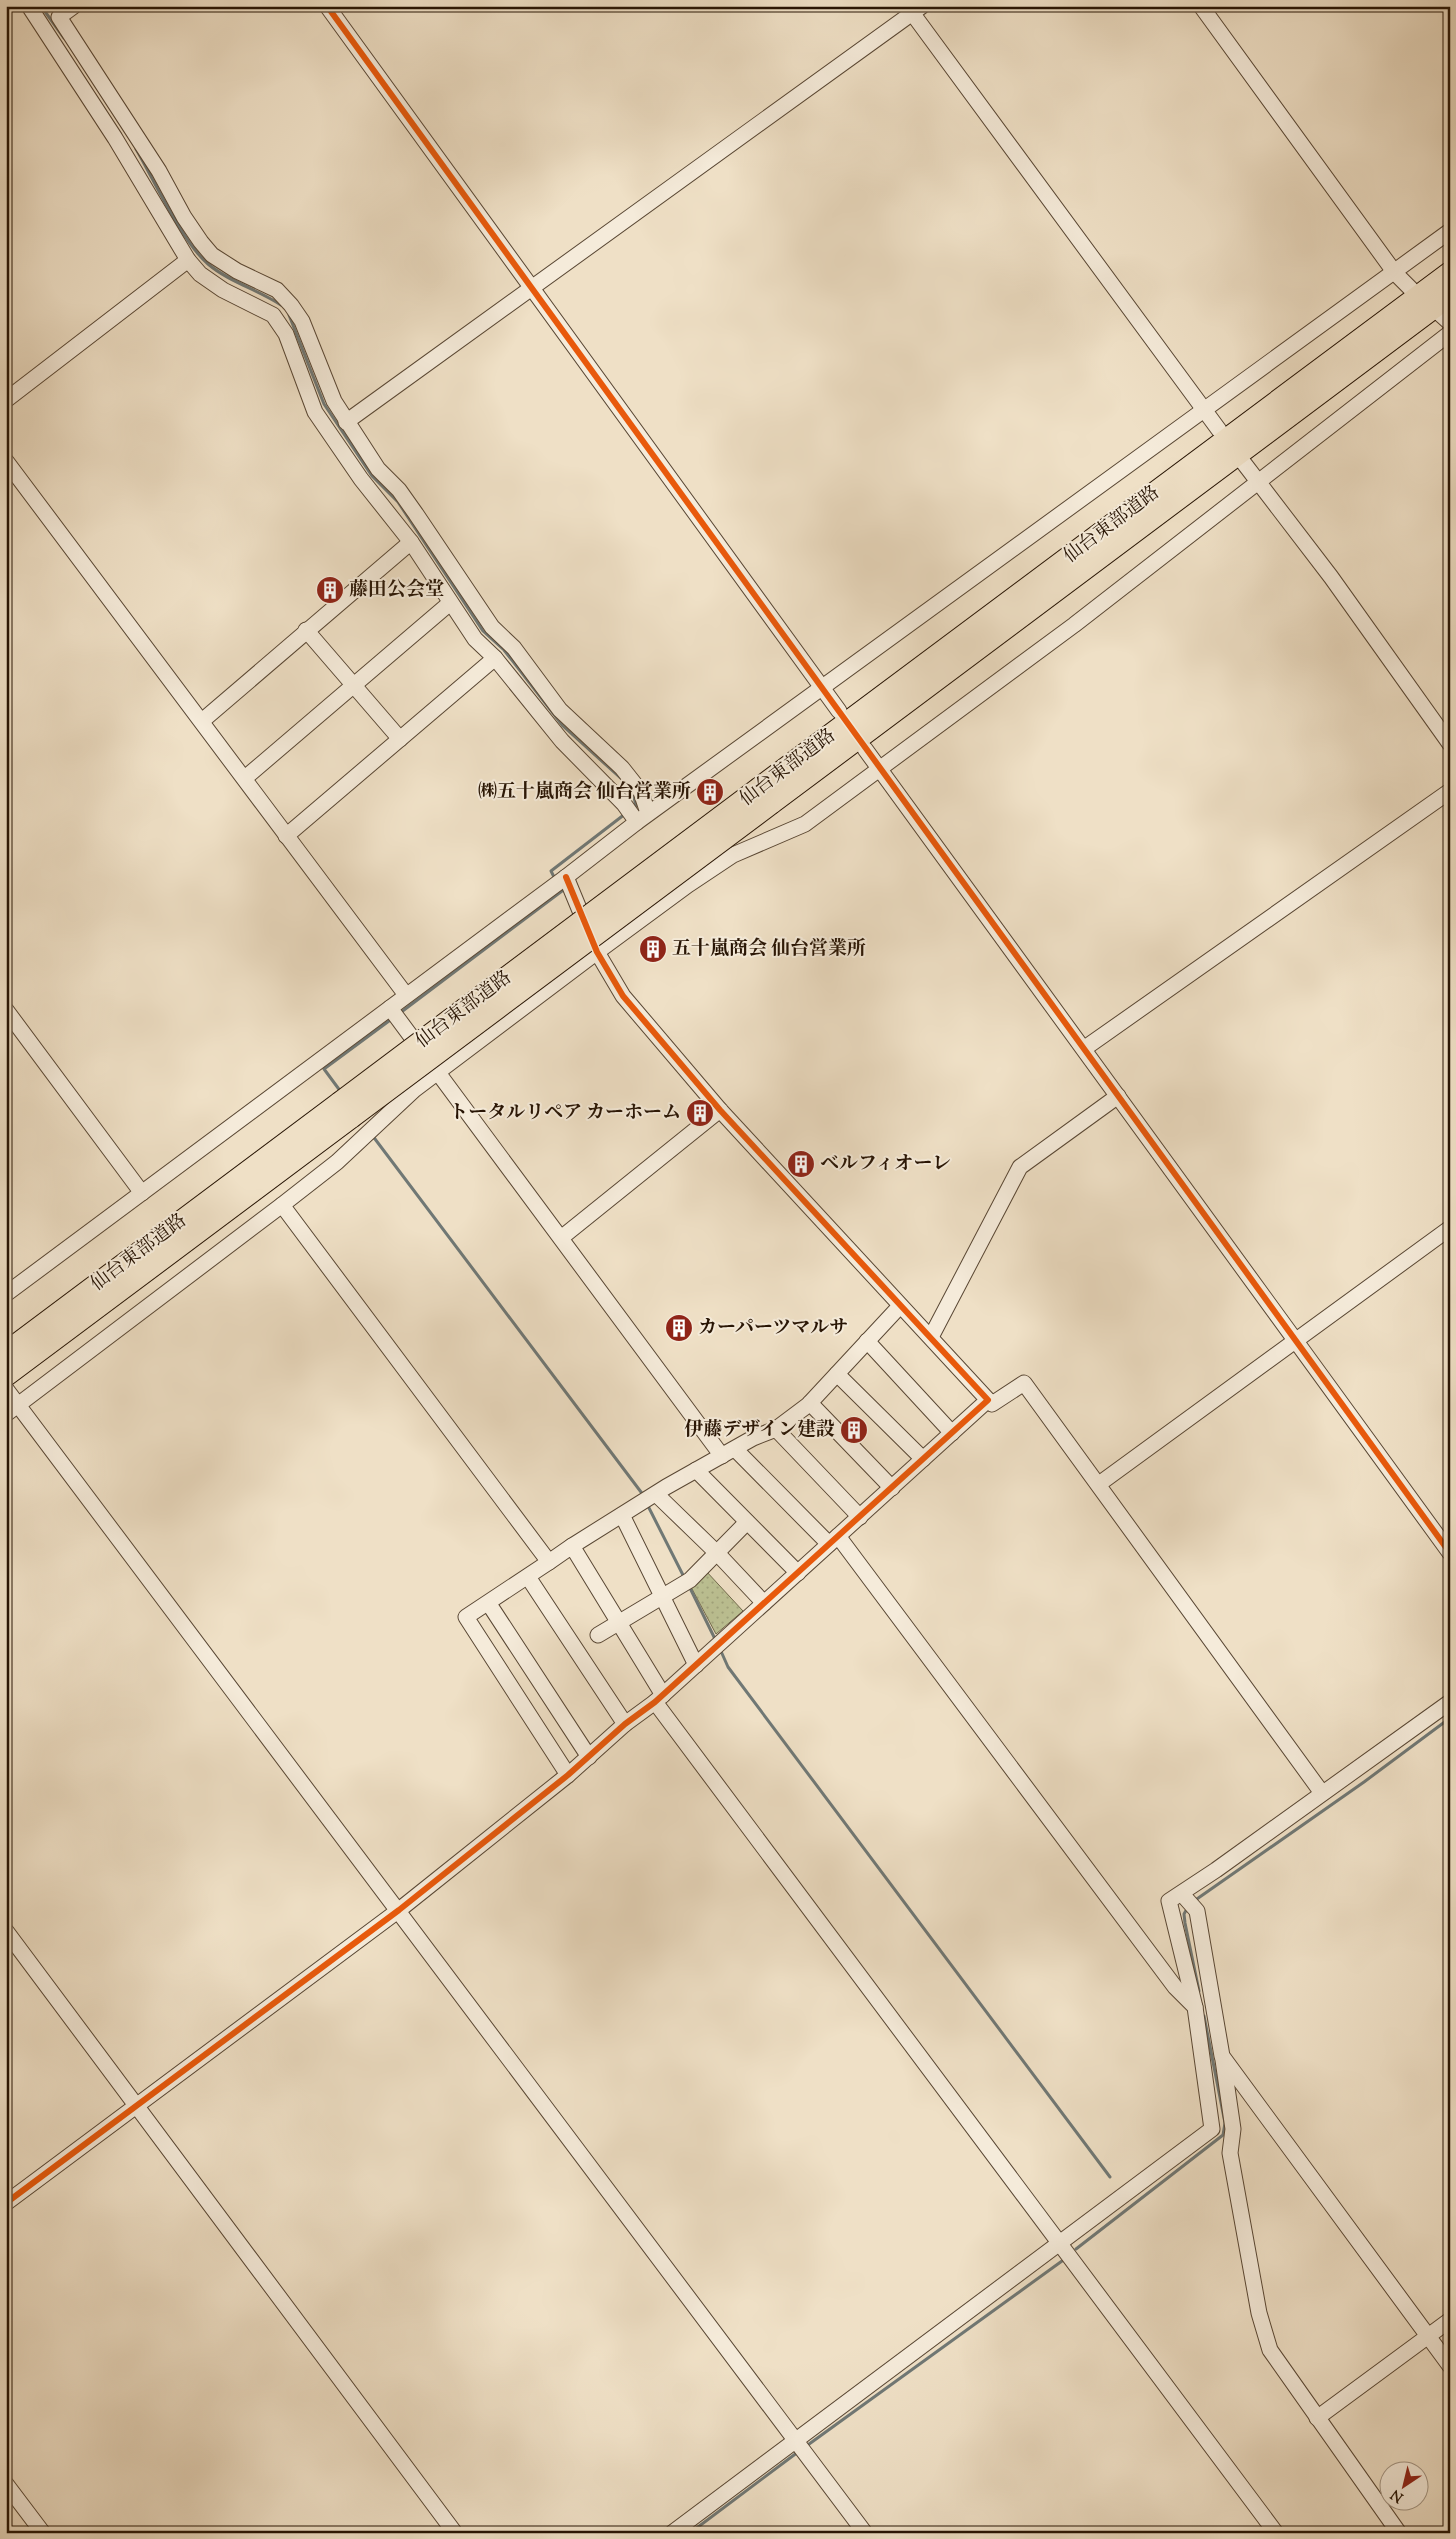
<svg xmlns="http://www.w3.org/2000/svg" width="1456" height="2539" font-family="'Sorts Mill Goudy','Noto Serif JP',serif">
<style>
.green{fill:url(#green-dots);stroke:#726a4c}
.lines{fill:none;stroke-linecap:round;stroke-linejoin:round}
.stream{stroke:#707875;stroke-width:3}
.minor-casing{stroke:#594734;stroke-width:17}
.highway-casing{stroke:#271404;stroke-width:24}
.minor{stroke:#f5ebda;stroke-width:15}
.highway{stroke:#efe0c6;stroke-width:22}
.highway-bridge-casing{stroke:#271404;stroke-width:24;stroke-linecap:butt}
.highway-bridge{stroke:#efe0c6;stroke-width:22}
.cycleway-casing{stroke:#f5ebda;stroke-width:9}
.cycleway{stroke:#e8590c;stroke-width:6}
.labels{text-anchor:middle;dominant-baseline:central;stroke-width:4;stroke-linejoin:round;paint-order:stroke}
.street-label{font-size:19px;fill:#271404;stroke:#f5ebda}
.poi-label{font-size:19px;font-weight:bold;fill:#271404;stroke:#f5ebda;text-anchor:start}
</style>
<defs>
<pattern id="green-dots" width="8" height="8" patternUnits="userSpaceOnUse" patternTransform="scale(1.25)"><rect width="8" height="8" fill="#bcc193"/><path d="M2 2h.1M6 6h.1" fill="none" stroke="#a2a57d" stroke-width="1.8" stroke-linecap="round"/></pattern>
</defs>
<rect width="100%" height="100%" fill="#efe0c6"/>
<filter id="stains"><feTurbulence type="fractalNoise" baseFrequency=".004" numOctaves="4"/><feColorMatrix values="0 0 0 0 .2 0 0 0 0 .09 0 0 0 0 .02 0 0 0 .5 -.17"/></filter>
<radialGradient id="worn" r=".72"><stop offset=".6" stop-color="#630" stop-opacity="0"/><stop offset="1" stop-color="#630" stop-opacity=".3"/></radialGradient>
<path class="green" d="M706 1571 743 1611 716 1634 691 1587Z"/>
<g class="lines">
<g class="stream">
<path d="M41 6 64 38"/>
<path d="M136 149C154 180 183 243 208 264 229 282 259 290 281 305"/>
<path d="M289 315 324 404 372 476 398 502 483 631 504 650 563 726 625 782"/>
<path d="M632 809 636 806 633 793"/>
<path d="M554 877 551 871 625 814"/>
<path d="M400 1013 562 891"/>
<path d="M341 1092 324 1069 393 1018"/>
<path d="M372 1135 644 1496"/>
<path d="M647 1504 685 1579"/>
<path d="M689 1586 716 1641"/>
<path d="M720 1649 728 1667 1110 2177"/>
<path d="M1194 1901 1364 1782 1450 1718"/>
<path d="M1188 1907 1184 1914 1185 1923 1199 1991"/>
<path d="M1076 2249 1223 2135 1225 2123 1204 2016"/>
<path d="M805 2447 1062 2261"/>
<path d="M690 2533 798 2452"/>
</g>
<g class="minor-casing">
<g id="minor">
<path d="M29 6 115 138 188 260 200 274 223 290 273 315 286 334 315 412 361 479 411 542"/>
<path d="M74 6 59 17 159 171 184 217 201 242 212 255 237 271 277 290 291 305 302 321 334 401 378 469 399 490 416 514 492 627 514 648 560 710 622 768 641 792 648 813"/>
<path d="M327 6 839 711"/>
<path d="M907 6 1219 430"/>
<path d="M1201 6 1395 273 1411 289"/>
<path d="M1440 314 1450 323"/>
<path d="M6 400 188 260"/>
<path d="M346 422 922 6"/>
<path d="M6 461 406 995"/>
<path d="M1243 462 1331 577 1450 744"/>
<path d="M306 630 400 739"/>
<path d="M202 721 411 542 475 639 495 658 562 741 624 804 637 822"/>
<path d="M865 749 1450 1553"/>
<path d="M245 778 450 603"/>
<path d="M286 836 495 658"/>
<path d="M390 1008 722 1456"/>
<path d="M6 1010 142 1193"/>
<path d="M1085 1048 1450 791"/>
<path d="M282 1205 549 1562 572 1546 663 1695"/>
<path d="M561 1238 720 1110"/>
<path d="M6 1294 566 877 637 822 1450 231"/>
<path d="M931 1337 1020 1167 1118 1096"/>
<path d="M867 1341 952 1433"/>
<path d="M837 1374 923 1459"/>
<path d="M6 1389 865 2533"/>
<path d="M988 1400 992 1404 1024 1383 1322 1793"/>
<path d="M810 1403 892 1488"/>
<path d="M6 1414 282 1205 337 1162 414 1090 597 952 688 885 733 855 805 824 1074 625 1450 333"/>
<path d="M776 1429 860 1517"/>
<path d="M735 1449 829 1544"/>
<path d="M696 1470 798 1573"/>
<path d="M1099 1484 1450 1228"/>
<path d="M656 1494 717 1553 764 1603"/>
<path d="M622 1515 696 1665"/>
<path d="M572 1546 666 1487 753 1438 776 1429 808 1405 900 1306"/>
<path d="M549 1562 466 1617 568 1775"/>
<path d="M528 1577 625 1724"/>
<path d="M489 1604 589 1757"/>
<path d="M598 1635 690 1580 747 1522"/>
<path d="M655 1702 1276 2533"/>
<path d="M1182 1894 1197 1911 1222 2056 1450 2366"/>
<path d="M6 1931 455 2533"/>
<path d="M1195 2007 1169 1901 1216 1870 1450 1702"/>
<path d="M1223 2060 1233 2129 1230 2153 1259 2313 1270 2350 1399 2533"/>
<path d="M6 2203 399 1910 568 1775 625 1724 655 1702 988 1400 720 1110 623 996 597 952 566 877"/>
<path d="M1317 2418 1450 2320"/>
<path d="M6 2484 43 2533"/>
<path d="M672 2533 1212 2129 1195 2007 1175 1987 838 1536"/>
</g>
</g>
<g class="highway-casing">
<g id="highway">
<path d="M760 788 1450 273"/>
<path d="M771 803 1450 295"/>
<path d="M6 1353 340 1103"/>
<path d="M6 1375 351 1117"/>
</g>
</g>
<use href="#minor" class="minor"/>
<use href="#highway" class="highway"/>
<g class="highway-bridge-casing">
<g id="highway-bridge">
<path d="M340 1103 760 788"/>
<path d="M351 1117 771 803"/>
</g>
</g>
<use href="#highway-bridge" class="highway-bridge"/>
<g class="cycleway-casing">
<g id="cycleway">
<path d="M327 6 1450 1553"/>
<path d="M6 2203 399 1910 568 1775 625 1724 655 1702 988 1400 720 1110 623 996 597 952 566 877"/>
</g>
</g>
<use href="#cycleway" class="cycleway"/>
</g>
<defs>
<g id="building-disc" transform="scale(1.4375)"><circle r="9.5" fill="#8f2418" stroke="#f5ebda"/><path d="M-4-6H4V6H1V3H-1V6H-4ZM-2.5-4.3h1.7v1.8h-1.7ZM.8-4.3h1.7v1.8H.8ZM-2.5-1h1.7V.8h-1.7ZM.8-1h1.7V.8H.8Z" fill="#fff"/></g>
</defs>
<g fill-rule="evenodd">
<use href="#building-disc" x="330" y="590"/>
<use href="#building-disc" x="710" y="792"/>
<use href="#building-disc" x="653" y="949"/>
<use href="#building-disc" x="700" y="1113"/>
<use href="#building-disc" x="801" y="1164"/>
<use href="#building-disc" x="679" y="1328"/>
<use href="#building-disc" x="854" y="1430"/>
</g>
<g class="labels">
<g class="street-label">
<text transform="translate(1112 525) rotate(-37)">仙台東部道路</text>
<text transform="translate(788 768) rotate(-37)">仙台東部道路</text>
<text transform="translate(464 1010) rotate(-37)">仙台東部道路</text>
<text transform="translate(139 1253) rotate(-37)">仙台東部道路</text>
</g>
<g class="poi-label">
<text x="349" y="590">藤田公会堂</text>
<text x="691" y="792" text-anchor="end">㈱五十嵐商会 仙台営業所</text>
<text x="672" y="949">五十嵐商会 仙台営業所</text>
<text x="681" y="1113" text-anchor="end">トータルリペア カーホーム</text>
<text x="820" y="1164">ベルフィオーレ</text>
<text x="698" y="1328">カーパーツマルサ</text>
<text x="835" y="1430" text-anchor="end">伊藤デザイン建設</text>
</g>
</g>
<rect width="1456" height="2539" fill="none" stroke="#efe0c6" stroke-width="25"/>
<rect x="8" y="8" width="1441" height="2524" fill="none" stroke="#271404" stroke-width="2.5"/>
<rect x="12" y="12" width="1431" height="2514" fill="none" stroke="#271404"/>
<g transform="translate(1404 2486) rotate(215)"><circle r="24" fill="#f5ebda" stroke="#a39584"/>
<path d="M0-4L9 19L0 12L-9 19Z" fill="#8f2418"/>
<text y="-8" font-size="14" font-weight="bold" text-anchor="middle" fill="#271404">N</text>
</g>
<rect width="100%" height="100%" filter="url(#stains)"/>
<rect width="100%" height="100%" fill="url(#worn)"/>
</svg>
